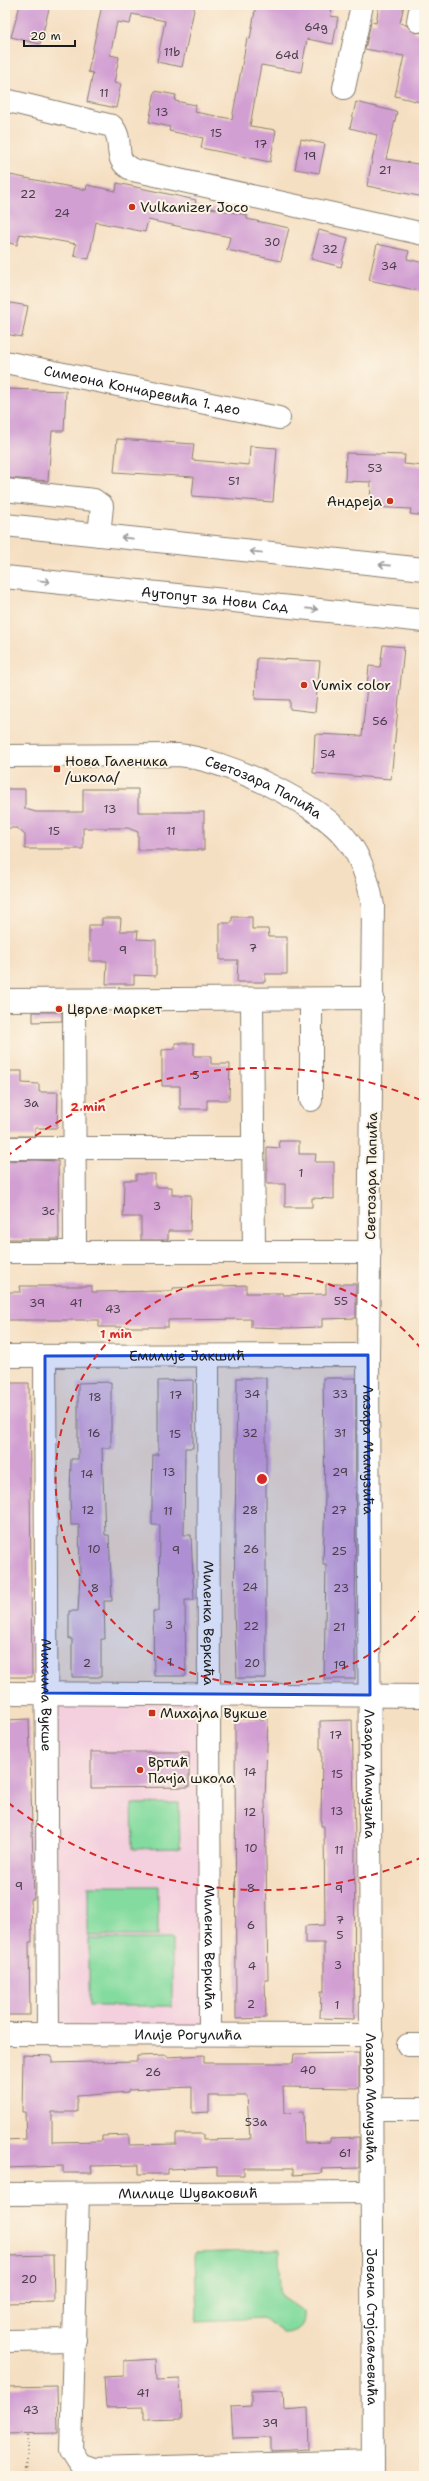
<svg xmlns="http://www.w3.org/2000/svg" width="429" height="2481" font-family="'Shantell Sans',sans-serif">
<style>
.built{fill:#f4cfde}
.green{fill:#83db9f;stroke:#507c5e}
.building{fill:#d29fd3;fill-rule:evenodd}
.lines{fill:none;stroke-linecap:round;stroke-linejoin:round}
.minor-casing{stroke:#887e6f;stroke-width:24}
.major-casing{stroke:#887e6f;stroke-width:24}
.path{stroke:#887e6f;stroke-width:2.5;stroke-dasharray:1 3;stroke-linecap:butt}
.minor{stroke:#fff;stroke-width:22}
.major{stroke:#fff;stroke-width:22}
.oneway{stroke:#999}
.marked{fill:#1d4ed8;fill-opacity:0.2;stroke:#1d4ed8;stroke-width:3;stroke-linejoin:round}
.ring{fill:none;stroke:#d62828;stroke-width:2;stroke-dasharray:7 5}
.poi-dot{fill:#c8321e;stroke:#fcf5e5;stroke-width:1.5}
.labels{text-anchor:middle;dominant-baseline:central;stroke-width:4;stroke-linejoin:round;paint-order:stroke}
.number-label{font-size:12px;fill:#4a3d4a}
.poi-label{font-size:14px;fill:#1c1c1c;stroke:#fcf5e5;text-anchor:start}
.street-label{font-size:14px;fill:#1c1c1c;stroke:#fcf5e5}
.centre{fill:#d62828;stroke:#fcf5e5;stroke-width:2}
.ring-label{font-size:12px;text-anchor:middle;font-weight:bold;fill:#d62828;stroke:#fcf5e5;stroke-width:4;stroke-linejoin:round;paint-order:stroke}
</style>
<rect width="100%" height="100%" fill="#fcf5e5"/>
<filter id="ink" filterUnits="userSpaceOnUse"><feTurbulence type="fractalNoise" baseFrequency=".025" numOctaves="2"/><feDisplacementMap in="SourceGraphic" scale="8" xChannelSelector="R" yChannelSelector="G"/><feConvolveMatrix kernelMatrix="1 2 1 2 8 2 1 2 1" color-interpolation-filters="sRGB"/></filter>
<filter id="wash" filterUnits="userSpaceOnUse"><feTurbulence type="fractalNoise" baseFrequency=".012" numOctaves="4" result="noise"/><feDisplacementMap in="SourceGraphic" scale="16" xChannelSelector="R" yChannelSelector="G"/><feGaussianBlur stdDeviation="0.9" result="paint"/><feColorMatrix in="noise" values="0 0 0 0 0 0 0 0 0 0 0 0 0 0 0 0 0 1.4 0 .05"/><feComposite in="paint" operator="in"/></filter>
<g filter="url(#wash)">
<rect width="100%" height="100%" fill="#f5dfc2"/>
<path class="built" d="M45 1693 208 1694 210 2034H48Z"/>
<g class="green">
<path d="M179 1803 180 1848 133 1849 132 1804Z"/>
<rect x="88" y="1886" width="70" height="50"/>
<rect x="89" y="1939" width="83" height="67"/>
<path d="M279 2250 280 2295 304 2312C305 2327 297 2333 283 2333L264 2318 197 2321 195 2253Z"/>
</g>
<g id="blocks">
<g class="building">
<path d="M20 5H50L40 44 11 37Z"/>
<path d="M102 5H195L182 67 157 62 165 21 132 14 130 24 117 22 110 55 119 57 114 83 121 84 116 108 87 102 93 73 88 72Z"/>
<path d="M256 5H333L330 16 338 17 333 44 307 39 301 72 261 65 250 126 276 130 270 162 201 148 203 138 169 131 170 127 149 122 155 91 176 95 175 101 196 105 195 112 232 119 247 38 250 39Z"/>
<path d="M379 5H404L400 23 406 25 415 33 424 32V103L395 96 404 56 365 49 371 22 376 23Z"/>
<path d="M356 102 397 112 386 159 424 165V197L367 186 377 135 350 128Z"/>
<path d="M301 139 325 144 319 173 295 169Z"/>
<path d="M5 174 86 190 87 185 116 191 117 183 196 200 195 205 247 215V219L289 228 281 261 227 250 230 237 148 220 145 232 96 222 89 259 74 256 76 244 20 234 17 245 5 242Z"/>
<path d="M319 230 348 238 341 267 311 259Z"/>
<path d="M377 244 409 251 407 259 424 263V292L369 280Z"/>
<path d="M5 302 28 306 22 337 5 334Z"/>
<path d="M5 389 66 391 64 431H52L48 481 5 478Z"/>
<path d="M117 439 194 444 192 460 249 465 250 446 277 448 273 502 192 496 194 477 114 472Z"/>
<path d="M346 453 405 455 404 464 424 466V516L410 514 411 509 370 507 371 482 345 481Z"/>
<path d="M383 645 404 647 391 779 313 773 315 734 362 736 369 666 380 667Z"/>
<path d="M257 658 320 661 315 712 290 709V700L255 699Z"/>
<path d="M5 789H25V809L36 812H83V789H138V812H204V850H138V832L128 828H83V849H25V835L17 828H5Z"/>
<path d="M232 917H252V929H268L269 937H287V974H265V982H237L238 960H220V923H232Z"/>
<path d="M102 918H121L120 931H138L137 939 156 940V976L134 975V984H106L107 961H89V925H102Z"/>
<path d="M33 1012H62V1021L33 1022Z"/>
<path d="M175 1043H194V1056H211V1064H230L229 1100H207V1109H180V1086H162V1050L175 1049Z"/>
<path d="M5 1071H22V1083L39 1084V1092H58L57 1128H35V1136H8V1114H5Z"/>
<path d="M279 1141H299V1154H316L315 1162H334V1199L312 1198V1207H285V1184H267V1147L280 1148Z"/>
<path d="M35 1160 58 1161 59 1239H5V1161Z"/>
<path d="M136 1174H155V1187H172V1195H191L190 1231H168V1240H141V1217H123L124 1180H136Z"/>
<path d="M326 1284H356V1318L322 1319V1327L289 1328 251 1327V1319L168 1320V1327H99V1320H5V1292H21L20 1286H92V1292L173 1291V1288L246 1285V1293H283V1295L326 1294Z"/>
<path d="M237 1378H266V1678H237L234 1611Z"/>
<path d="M323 1378H356L355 1679H324L326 1565H323L325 1497Z"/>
<path d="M193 1380V1448H185L184 1535H191L194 1600H185L186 1676H154L153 1611H159L160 1525H152V1497L153 1455H158V1381Z"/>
<path d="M111 1382V1448H102L105 1535H109L112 1601H104L105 1639H101V1677H72V1639H69V1611H78L80 1575 79 1525H71L70 1496 71 1459H78V1383Z"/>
<path d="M5 1383H29L32 1677H5Z"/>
<path d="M29 1719 34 1899H31L32 1942H29L30 2015H5V1720Z"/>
<path d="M235 1719H268L265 1798 268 1980H265L266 2018 236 2019Z"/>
<path d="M352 1720 355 1836 354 2019 320 2018 321 1991H324V1943H305V1926L325 1925 324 1826H321L322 1749H320V1721Z"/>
<path d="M91 1752H189V1787L91 1788Z"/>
<path d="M359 2053V2088L283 2087 284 2113 303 2112 304 2143 330 2142V2138L359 2137V2168L321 2169 322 2173 293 2175V2168H244V2175H217V2167L168 2169V2174H139V2165L91 2166 92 2173H63V2166L5 2168V2140L26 2139 25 2112H22L23 2055 52 2056V2063L137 2061V2056L167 2055V2057L204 2055V2063H293L294 2054ZM192 2087V2113L209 2112V2096H247L250 2139 203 2140V2134H176V2144L129 2145V2135L102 2136V2141L52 2142V2112H77V2096L128 2092V2090Z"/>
<path d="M53 2255 54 2302 5 2303V2256Z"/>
<path d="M156 2359 157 2380 180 2379 182 2419 144 2420V2407L106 2408 104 2377 124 2376V2361Z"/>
<path d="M57 2386 58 2433 5 2434V2387Z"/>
<path d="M283 2390 284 2410 308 2408 309 2449 271 2451V2437L233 2438 231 2407 251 2406V2391Z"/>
</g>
</g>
</g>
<g filter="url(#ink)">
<use href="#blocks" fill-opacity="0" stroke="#887e6f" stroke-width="1"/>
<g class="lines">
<g class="minor-casing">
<g id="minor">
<path d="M418 21 421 5"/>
<path d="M344 88 362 5"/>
<path d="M5 100 112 126C126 143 110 159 133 170L424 234"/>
<path id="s1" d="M5 362 279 418"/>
<path d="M5 490 94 500 102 506 99 535"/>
<path id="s2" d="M5 756 178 755C224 759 320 803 348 841 362 859 369 883 373 906L368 1355 373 2476"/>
<path d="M5 1000 373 998"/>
<path d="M74 1000 75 1251"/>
<path d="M252 1000 254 1251"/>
<path d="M311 1100V999"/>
<path d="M5 1148H253"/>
<path d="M5 1252H370"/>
<path id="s3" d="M5 1356 368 1355"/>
<path id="s4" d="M45 1356 48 2034"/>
<path id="s5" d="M208 1356 210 2034"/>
<path d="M5 1693 424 1696"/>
<path id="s6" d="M5 2034 372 2035"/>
<path d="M408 2045H424"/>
<path d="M372 2109H424"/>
<path id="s7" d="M5 2194 371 2192"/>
<path d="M78 2194 71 2450 80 2464 94 2469 373 2461"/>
<path d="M5 2341 75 2340"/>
</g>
</g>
<g class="major-casing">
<g id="major">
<path d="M5 525 424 569"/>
<path id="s8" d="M5 577 424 621"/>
</g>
</g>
<path class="path" d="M27 2476 28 2434"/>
<use href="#minor" class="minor"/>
<use href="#major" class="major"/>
</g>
<defs><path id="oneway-shaft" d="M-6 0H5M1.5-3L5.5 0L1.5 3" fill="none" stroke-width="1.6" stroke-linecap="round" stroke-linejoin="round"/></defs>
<g class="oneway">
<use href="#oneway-shaft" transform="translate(127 538) rotate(-174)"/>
<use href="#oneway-shaft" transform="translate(256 552) rotate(-174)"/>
<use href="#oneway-shaft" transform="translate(385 565) rotate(-174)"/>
<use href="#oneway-shaft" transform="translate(44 581) rotate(6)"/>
<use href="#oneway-shaft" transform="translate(312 609) rotate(6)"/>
</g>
</g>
<path class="marked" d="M368 1355 370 1695 45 1693V1356Z"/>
<g class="ring">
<path d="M423 1607A206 206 0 1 1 423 1351"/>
<path d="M423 1857A411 411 0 0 1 6 1801M6 1157A411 411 0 0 1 423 1101"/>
</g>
<g class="poi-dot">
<circle cx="132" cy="207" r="4"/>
<circle cx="390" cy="501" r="4"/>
<circle cx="304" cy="685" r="4"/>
<rect x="53" y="765" width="8" height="8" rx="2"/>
<circle cx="59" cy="1009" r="4"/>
<rect x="148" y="1709" width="8" height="8" rx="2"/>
<circle cx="140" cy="1770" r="4"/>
</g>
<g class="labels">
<g class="number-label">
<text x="316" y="27">64g</text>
<text x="172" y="52">11b</text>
<text x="287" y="55">64d</text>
<text x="104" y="93">11</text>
<text x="162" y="112">13</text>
<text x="216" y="133">15</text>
<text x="261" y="144">17</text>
<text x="310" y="156">19</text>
<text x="385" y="170">21</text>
<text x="28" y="194">22</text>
<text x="62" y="213">24</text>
<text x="272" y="242">30</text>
<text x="330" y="249">32</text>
<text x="389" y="266">34</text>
<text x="375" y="468">53</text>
<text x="234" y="481">51</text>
<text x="380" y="721">56</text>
<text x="328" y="754">54</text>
<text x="110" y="809">13</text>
<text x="54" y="831">15</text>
<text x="171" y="831">11</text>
<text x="253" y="948">7</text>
<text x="123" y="950">9</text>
<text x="196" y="1075">5</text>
<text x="31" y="1103">3a</text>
<text x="301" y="1173">1</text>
<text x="157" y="1206">3</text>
<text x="48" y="1211">3c</text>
<text x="341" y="1301">55</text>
<text x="37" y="1303">39</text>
<text x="76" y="1303">41</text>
<text x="113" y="1309">43</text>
<text x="252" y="1394">34</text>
<text x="340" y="1394">33</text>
<text x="176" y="1395">17</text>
<text x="95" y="1397">18</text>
<text x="94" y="1433">16</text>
<text x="250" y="1433">32</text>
<text x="340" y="1433">31</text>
<text x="175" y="1434">15</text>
<text x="169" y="1472">13</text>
<text x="340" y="1472">29</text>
<text x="87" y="1474">14</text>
<text x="88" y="1510">12</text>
<text x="250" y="1510">28</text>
<text x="339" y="1510">27</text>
<text x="168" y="1511">11</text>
<text x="94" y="1549">10</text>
<text x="251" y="1549">26</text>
<text x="176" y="1550">9</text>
<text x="339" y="1551">25</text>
<text x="250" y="1587">24</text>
<text x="95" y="1588">8</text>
<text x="341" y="1588">23</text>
<text x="169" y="1625">3</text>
<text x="251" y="1626">22</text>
<text x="339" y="1627">21</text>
<text x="170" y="1662">1</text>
<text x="87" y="1663">2</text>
<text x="252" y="1663">20</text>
<text x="340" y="1665">19</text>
<text x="336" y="1735">17</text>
<text x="250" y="1772">14</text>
<text x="337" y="1774">15</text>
<text x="337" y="1811">13</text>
<text x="250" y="1812">12</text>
<text x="251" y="1848">10</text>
<text x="339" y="1850">11</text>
<text x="19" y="1886">9</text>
<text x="251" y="1888">8</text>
<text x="339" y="1889">9</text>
<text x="340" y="1920">7</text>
<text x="251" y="1925">6</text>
<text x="340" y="1935">5</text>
<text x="338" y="1965">3</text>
<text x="252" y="1966">4</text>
<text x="251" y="2004">2</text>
<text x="337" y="2005">1</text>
<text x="308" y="2070">40</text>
<text x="153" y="2072">26</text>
<text x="256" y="2122">53a</text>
<text x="345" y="2153">61</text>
<text x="29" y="2279">20</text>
<text x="143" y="2393">41</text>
<text x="31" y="2410">43</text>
<text x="270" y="2423">39</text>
</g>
<g class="poi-label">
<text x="140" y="207">Vulkanizer Joco</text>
<text x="382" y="501" text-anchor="end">Андреја</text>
<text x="312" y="685">Vumix color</text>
<text x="65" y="761">Нова Галеника<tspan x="65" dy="16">/школа/</tspan></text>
<text x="67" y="1009">Цврле маркет</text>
<text x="160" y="1713">Михајла Вукше</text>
<text x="148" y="1762">Вртић<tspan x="148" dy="16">Пачја школа</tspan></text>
</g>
<g class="street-label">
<text stroke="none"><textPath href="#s1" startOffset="140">Симеона Кончаревића 1. део</textPath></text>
<text stroke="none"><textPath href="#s8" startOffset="211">Аутопут за Нови Сад</textPath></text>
<text stroke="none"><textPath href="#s2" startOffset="265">Светозара Папића</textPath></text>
<text transform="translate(371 1176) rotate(-89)">Светозара Папића</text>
<text stroke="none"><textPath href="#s3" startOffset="182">Емилије Јакшић</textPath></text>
<text stroke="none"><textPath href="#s2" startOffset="981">Лазара Мамузића</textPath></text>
<text stroke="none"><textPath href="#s5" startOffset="267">Миленка Веркића</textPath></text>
<text stroke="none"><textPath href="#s4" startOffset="339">Михаила Вукше</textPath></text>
<text stroke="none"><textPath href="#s2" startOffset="1305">Лазара Мамузића</textPath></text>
<text stroke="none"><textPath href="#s5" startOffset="591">Миленка Веркића</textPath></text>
<text stroke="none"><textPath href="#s6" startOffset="183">Илије Рогулића</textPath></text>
<text stroke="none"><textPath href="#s2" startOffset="1629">Лазара Мамузића</textPath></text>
<text stroke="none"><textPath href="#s7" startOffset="183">Милице Шуваковић</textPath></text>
<text stroke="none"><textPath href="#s2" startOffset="1858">Јована Стојсављевића</textPath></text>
</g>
</g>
<circle cx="262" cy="1479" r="6" class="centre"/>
<g class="ring-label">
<text x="88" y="1111">2 min</text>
<text x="116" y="1338">1 min</text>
</g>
<rect width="429" height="2481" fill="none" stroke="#fcf5e5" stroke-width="20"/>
<path d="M24 40v6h51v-6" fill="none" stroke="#1c1c1c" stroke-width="2"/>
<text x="30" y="40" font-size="12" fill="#1c1c1c" stroke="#fcf5e5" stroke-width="3" paint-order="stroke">20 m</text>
</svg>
